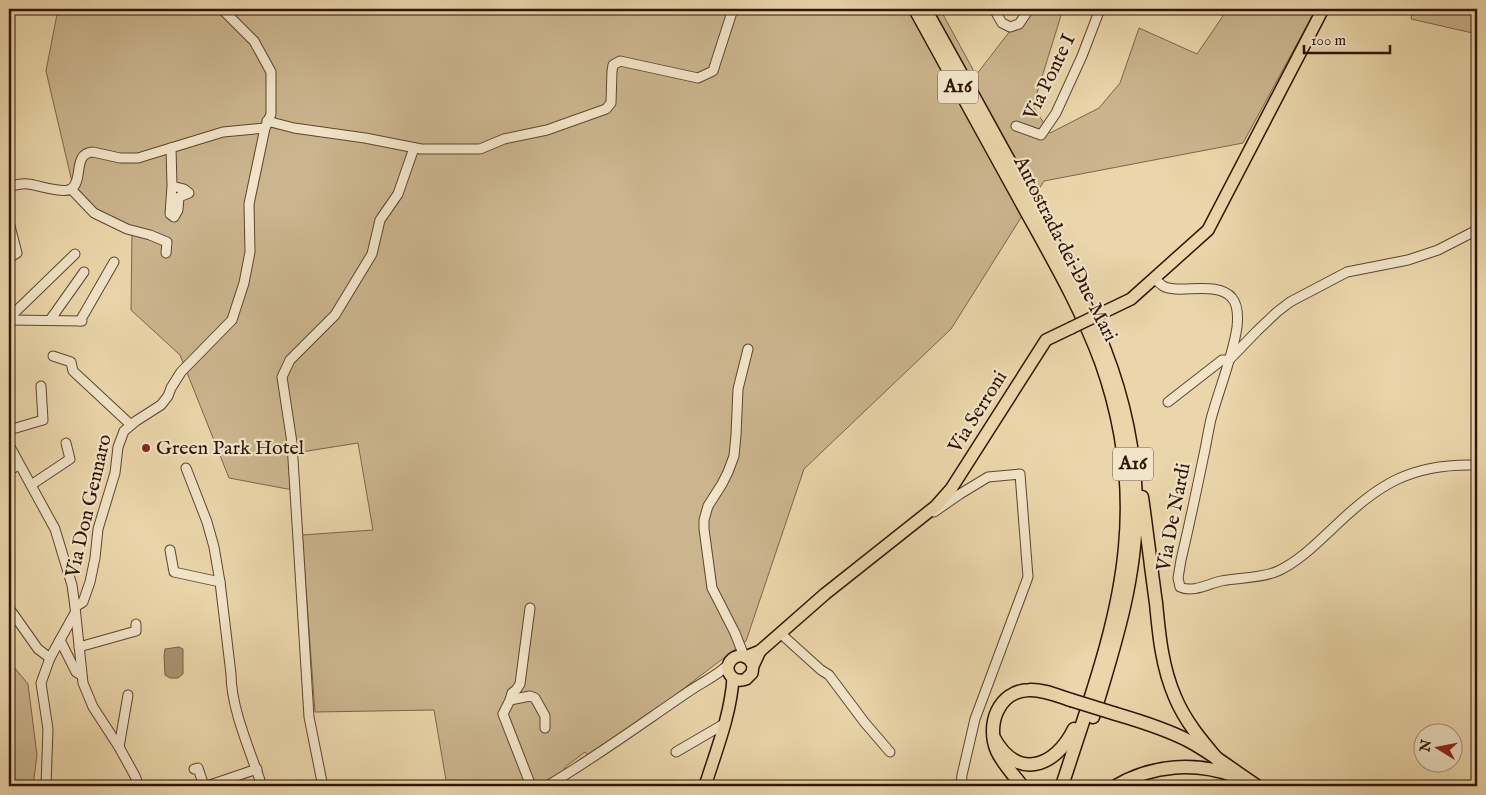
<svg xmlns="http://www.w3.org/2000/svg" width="1486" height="795" font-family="'IM FELL English',serif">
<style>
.green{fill:#cbb58e;stroke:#7e6449}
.water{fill:#ab9472;stroke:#7a6146}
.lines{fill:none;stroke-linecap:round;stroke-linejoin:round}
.minor-casing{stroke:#5f442e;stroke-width:11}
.major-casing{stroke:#311404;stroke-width:14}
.highway-casing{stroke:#311404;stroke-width:15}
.minor{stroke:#f1e4c8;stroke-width:9}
.major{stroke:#ead6aa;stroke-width:11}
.highway{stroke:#ead6aa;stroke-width:12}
.major-bridge-casing{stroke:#311404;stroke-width:14;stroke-linecap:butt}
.highway-bridge-casing{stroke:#311404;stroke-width:15;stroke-linecap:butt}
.major-bridge{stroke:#ead6aa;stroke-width:11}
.highway-bridge{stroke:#ead6aa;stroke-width:12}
.poi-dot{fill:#8f2418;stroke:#f1e4c8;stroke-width:2}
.labels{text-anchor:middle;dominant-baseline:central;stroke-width:4.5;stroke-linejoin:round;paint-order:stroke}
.shield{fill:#f1e4c8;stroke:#6b523f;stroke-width:1}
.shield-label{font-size:19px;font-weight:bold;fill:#311404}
.street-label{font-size:20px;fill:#311404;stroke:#f1e4c8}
.poi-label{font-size:20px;fill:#311404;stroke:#f1e4c8;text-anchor:start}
</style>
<rect width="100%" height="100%" fill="#ead6aa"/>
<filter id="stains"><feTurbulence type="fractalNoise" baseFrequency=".004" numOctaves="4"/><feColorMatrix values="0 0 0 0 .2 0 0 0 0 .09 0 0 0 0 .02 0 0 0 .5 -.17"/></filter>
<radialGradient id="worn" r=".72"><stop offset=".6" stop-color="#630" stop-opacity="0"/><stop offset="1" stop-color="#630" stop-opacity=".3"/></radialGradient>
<g class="green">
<path d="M58 9H940L976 75 1027 9H1063L1033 106 1050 133 1099 108 1120 83 1139 28 1197 54 1223 16 1214 9H1316L1243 143 1044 181 951 329 804 469 746 641 637 724 589 757 585 752 565 767 563 775 543 786H447L434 710 315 712 302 535 373 530 358 443 295 453 293 490 229 478 180 355 131 310 132 232 76 199 46 71Z"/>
<path d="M1413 9H1477V34L1411 19Z"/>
<path d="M9 661 28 684 37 755 33 786H9Z"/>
</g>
<path class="water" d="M179 647 183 649V674L178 678H170L165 675 164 656 165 649Z"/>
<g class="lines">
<g class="minor-casing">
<g id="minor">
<path d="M994 9 1002 23 1010 27 1019 24 1029 9"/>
<path d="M267 121 294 128 365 138 421 149H480L504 139 547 130 606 109 611 103 612 71 613 65 620 61 698 78 713 71 733 9"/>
<path d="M1016 126 1041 135 1056 113 1082 56 1100 9"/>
<path d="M171 148 172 186 184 189 189 193 179 197 178 210 174 217 170 214 172 186"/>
<path d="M9 187C15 185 21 183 28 184 38 185 63 194 71 189 84 181 72 153 93 152L120 158H138L223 132 265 128"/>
<path d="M71 189 94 213 127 229 150 235 167 242 166 253"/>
<path d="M9 222 17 253 9 258"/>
<path d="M1155 278C1157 281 1160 284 1163 286 1178 295 1218 280 1232 298 1238 305 1238 318 1237 327 1233 356 1219 389 1211 419 1208 432 1206 446 1203 459 1196 493 1189 526 1181 560L1178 578 1180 587C1193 593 1208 584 1221 581 1239 577 1260 579 1278 571 1298 562 1316 544 1332 529 1379 484 1410 463 1477 465"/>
<path d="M9 318 75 254"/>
<path d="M9 320 82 321"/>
<path d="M50 320 84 272"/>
<path d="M80 321 114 262"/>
<path d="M53 356 71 362 73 371 131 425"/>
<path d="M1168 402 1222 360H1229L1257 331 1277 312 1290 302 1347 272 1408 260 1438 250 1477 230"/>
<path d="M9 430 43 420 41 386"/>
<path d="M9 445 55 529 68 572 72 585 75 607 83 683 93 707 119 747 135 776 139 786"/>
<path d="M186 468 207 522 214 547 220 582"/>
<path d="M9 470 19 465"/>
<path d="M31 485 70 459 66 443"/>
<path d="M934 512 960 494 988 477 1020 474 1028 577 975 719 962 775 961 786"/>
<path d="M170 550 174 572 220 582 231 674C231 709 251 753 262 786"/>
<path d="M75 607 83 602 90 582 95 558 98 529 115 473 118 447 124 431 136 421 161 405 168 396 171 388 181 372 232 320 244 283 250 252 249 204 265 128 271 114V72L254 41 222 9"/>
<path d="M9 608 38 649 50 658"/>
<path d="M530 608 520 684 516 690 512 693 510 700 503 714 531 786"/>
<path d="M780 633 821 670 829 675 865 723 890 752"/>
<path d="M60 640 76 672 81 675"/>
<path d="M79 647 136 631V624"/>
<path d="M744 656 735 633 712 588 704 529V520L708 506 722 484 728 472 734 456 736 435 738 389 748 349"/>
<path d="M510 700 530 696 535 698 545 716V728"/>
<path d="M119 747 128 695"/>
<path d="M676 752 724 724"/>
<path d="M194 769 198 768 204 786"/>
<path d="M46 786 48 729 41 683 50 658 75 613"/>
<path d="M207 786 257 769"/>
<path d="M325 786 322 782 309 717 292 443 282 377 290 360 335 315 372 254 380 220 398 194 414 148"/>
<path d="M547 786C596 757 641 724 688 692 702 682 717 676 729 664"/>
</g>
</g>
<g class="major-casing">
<g id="major">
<path d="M1104 312 1131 299 1208 230 1323 9"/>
<path d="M745 657 760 651 825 594 936 506 951 489 1046 340 1071 328"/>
<path d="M753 666C745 644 719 662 731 676 735 681 741 681 746 679L752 673 753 666 760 651"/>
<path d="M705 786C716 751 731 714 733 678"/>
</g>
</g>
<g class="highway-casing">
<g id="highway">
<path d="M915 9C950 73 985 136 1020 200 1049 253 1080 305 1101 362 1122 421 1131 484 1125 547 1118 627 1086 710 1062 786"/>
<path d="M925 9C960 71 994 134 1029 197 1084 298 1134 385 1136 504 1137 578 1114 648 1093 717"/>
<path d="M1142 497C1147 532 1151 568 1156 603 1159 635 1162 667 1175 697 1185 721 1201 740 1218 760"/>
<path d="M1116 714C1140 721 1166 729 1189 741 1213 754 1234 771 1257 786"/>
<path d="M994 738C1017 780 1055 768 1074 729"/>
<path d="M1022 786C1014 775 1003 764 997 751 986 725 998 691 1029 690 1043 689 1058 696 1071 700"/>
<path d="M1116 786C1153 764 1196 762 1235 776"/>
</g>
</g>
<use href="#minor" class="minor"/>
<use href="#major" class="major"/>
<use href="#highway" class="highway"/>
<g class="major-bridge-casing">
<path id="major-bridge" d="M1071 328 1104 312"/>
</g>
<g class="highway-bridge-casing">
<path id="highway-bridge" d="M1071 700 1116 714"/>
</g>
<use href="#major-bridge" class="major-bridge"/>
<use href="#highway-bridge" class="highway-bridge"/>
</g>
<circle class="poi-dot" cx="146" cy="448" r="5"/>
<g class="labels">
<g class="shield">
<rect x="938" y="70.5" width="40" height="33" rx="4"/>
<rect x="1113" y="447.5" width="40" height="33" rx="4"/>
</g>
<g class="shield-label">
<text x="958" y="87">A16</text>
<text x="1133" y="464">A16</text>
</g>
<g class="street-label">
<text transform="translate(1050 77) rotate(-64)">Via Ponte I</text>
<text transform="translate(1065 249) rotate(63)">Autostrada dei Due Mari</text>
<text transform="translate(978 412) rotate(-58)">Via Serroni</text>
<text transform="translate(89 506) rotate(-77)">Via Don Gennaro</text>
<text transform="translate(1174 517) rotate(-79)">Via De Nardi</text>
</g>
<g class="poi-label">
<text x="156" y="448">Green Park Hotel</text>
</g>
</g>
<rect width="1486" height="795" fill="none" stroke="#ead6aa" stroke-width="30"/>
<rect x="10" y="10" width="1466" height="775" fill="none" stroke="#311404" stroke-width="2.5"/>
<rect x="15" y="15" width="1456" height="765" fill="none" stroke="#311404"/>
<g transform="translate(1438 748) rotate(280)"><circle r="24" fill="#f1e4c8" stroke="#a4917a"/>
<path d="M0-4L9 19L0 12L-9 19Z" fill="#8f2418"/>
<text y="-8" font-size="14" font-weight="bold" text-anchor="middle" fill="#311404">N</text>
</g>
<path d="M1304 45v8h86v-8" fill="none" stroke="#311404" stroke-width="2.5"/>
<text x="1311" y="45" font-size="15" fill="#311404" stroke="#f1e4c8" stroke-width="4" paint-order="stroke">100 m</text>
<rect width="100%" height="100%" filter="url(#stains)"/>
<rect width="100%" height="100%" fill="url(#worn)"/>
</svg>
